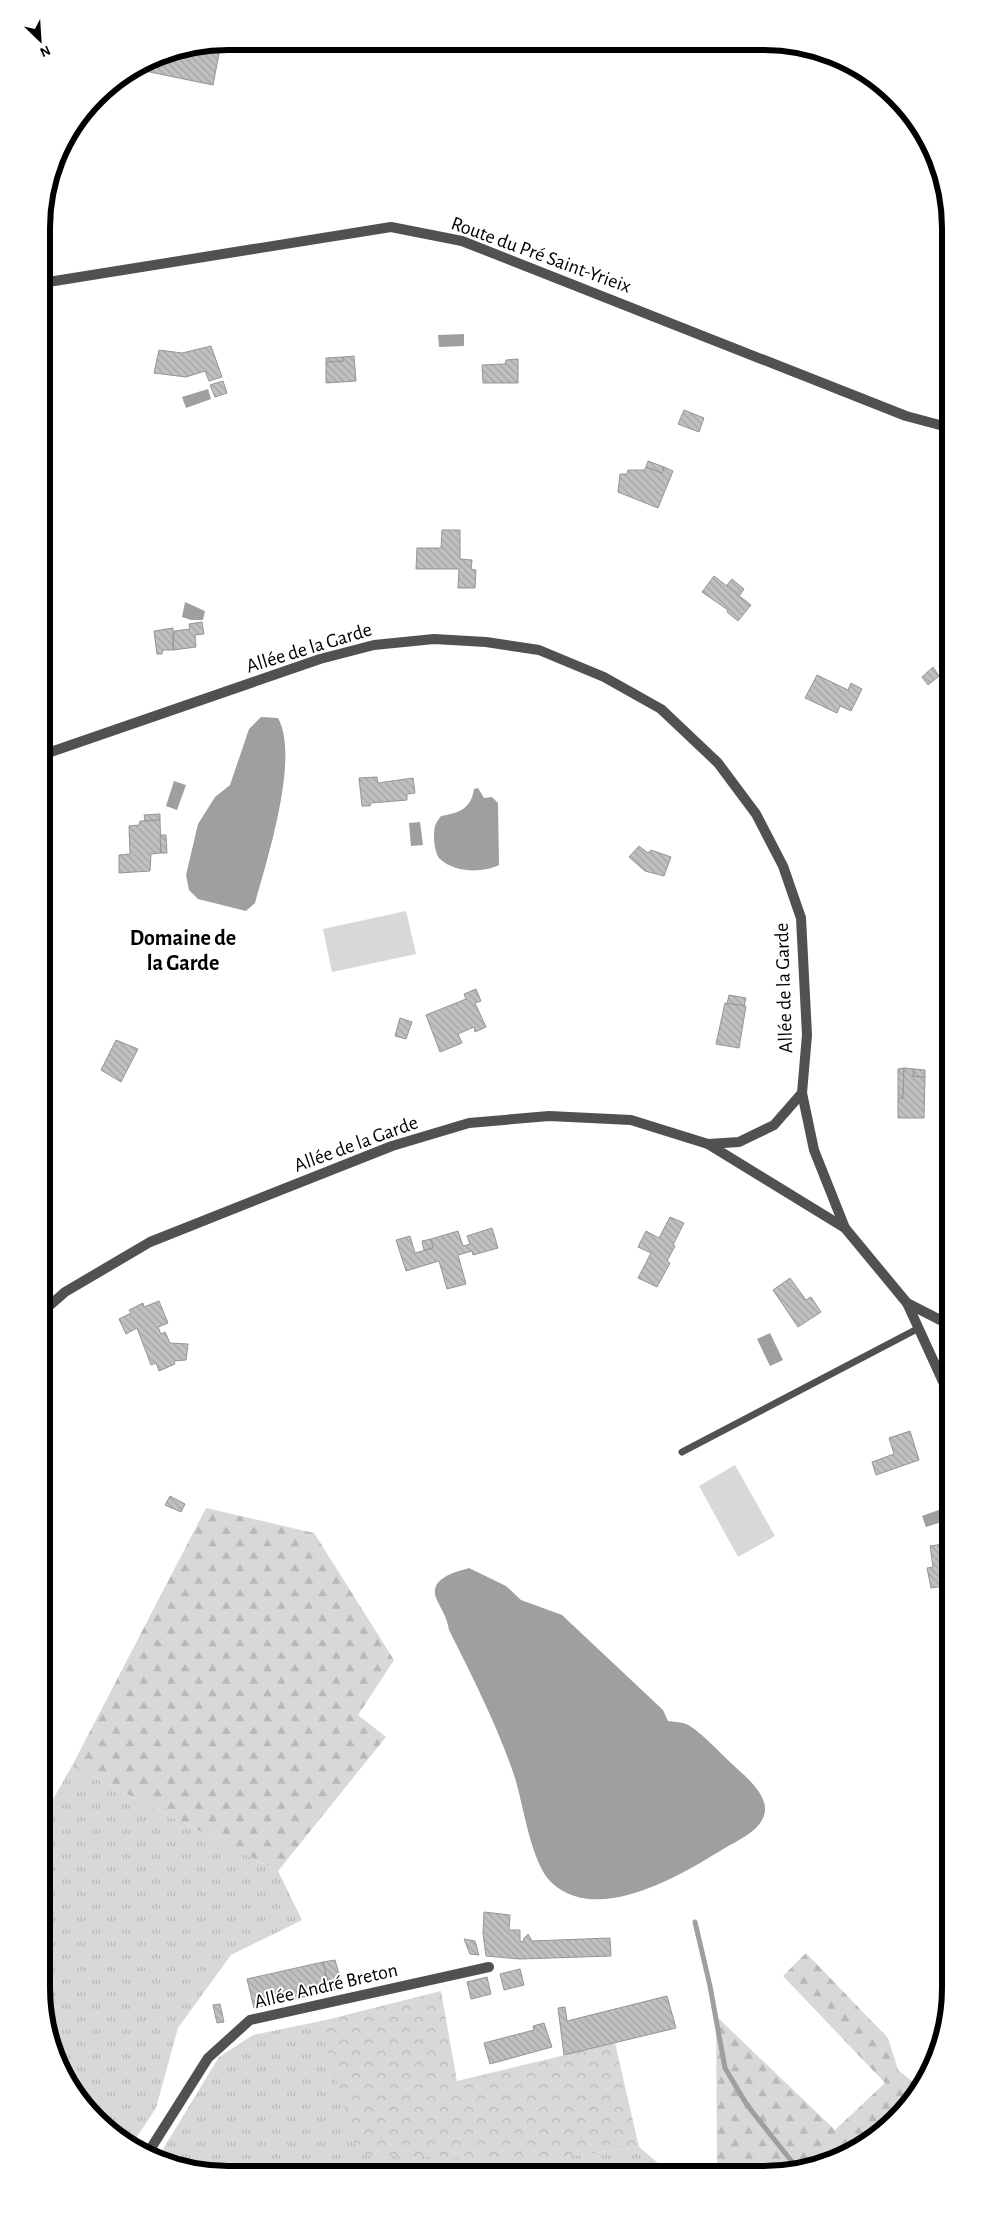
<svg xmlns="http://www.w3.org/2000/svg" width="992" height="2216" font-family="'Alegreya Sans',sans-serif">
<style>
.grass{fill:url(#grass-tufts)}
.forest{fill:url(#forest-firs)}
.park{fill:url(#park-crowns)}
.pitch{fill:#d8d8d8}
.water{fill:#9f9f9f}
.lines{fill:none;stroke-linecap:round;stroke-linejoin:round}
.stream{stroke:#9f9f9f;stroke-width:5}
.building{fill:url(#building-back-hatch);stroke:#959595}
.service{stroke:#515151;stroke-width:7}
.minor{stroke:#515151;stroke-width:10}
.labels{text-anchor:middle;dominant-baseline:central;stroke-width:4;stroke-linejoin:round;paint-order:stroke}
.street-label{font-size:20px;fill:#000;stroke:#fff}
.quarter-label{font-size:22px;font-weight:bold;fill:#000;stroke:#fff}
.rim{fill:none;stroke:#000;stroke-width:6}
</style>
<defs>
<pattern id="grass-tufts" width="24" height="20" patternUnits="userSpaceOnUse" patternTransform="scale(1.25)"><rect width="24" height="20" fill="#d8d8d8"/><path d="M3 7l-1-3M5 7V3M7 7l1-3M15 17l-1-3M17 17v-4M19 17l1-3" fill="none" stroke="#b8b8b8"/></pattern>
<pattern id="forest-firs" width="22" height="20" patternUnits="userSpaceOnUse" patternTransform="scale(1.25)"><rect width="22" height="20" fill="#d8d8d8"/><path d="M5 1l3.5 6h-7zM16 11l3.5 6h-7z" fill="#b8b8b8"/></pattern>
<pattern id="park-crowns" width="20" height="18" patternUnits="userSpaceOnUse" patternTransform="scale(1.25)"><rect width="20" height="18" fill="#d8d8d8"/><path d="M2 6a3 3 0 1 1 6 0M12 15a3 3 0 1 1 6 0" fill="none" stroke="#b8b8b8"/></pattern>
<pattern id="building-back-hatch" width="6" height="6" patternUnits="userSpaceOnUse" patternTransform="scale(1.25)"><rect width="6" height="6" fill="#c0c0c0"/><path d="M-1 5l2 2M0 0l6 6M5-1l2 2" fill="none" stroke="#a3a3a3"/></pattern>
</defs>
<rect width="100%" height="100%" fill="#fff"/>
<g class="grass">
<path d="M72 1766 278 1871 302 1920 231 1955 178 2028 156 2108 131 2146 105 2128 73 2091 48 2036 41 1988V1820Z"/>
<path d="M326 2020V2045L540 2160 639 2147 665 2169 192 2171 157 2159 219 2057 253 2035Z"/>
</g>
<g class="forest">
<path d="M206 1508 314 1533 394 1660 358 1715 386 1737 278 1871 72 1766Z"/>
<path d="M806 1953 888 2038 898 2070 919 2087 904 2111 867 2143 812 2168 717 2169 716 2016 835 2130 885 2083 783 1976Z"/>
</g>
<path class="park" d="M441 1991 457 2081 615 2043 639 2147 540 2160 358 2155 326 2045V2020Z"/>
<g class="pitch">
<path d="M406 911 416 954 332 972 323 929Z"/>
<path d="M735 1465 775 1536 738 1557 699 1486Z"/>
</g>
<g class="water">
<path d="M464 334V346L439 347 438 335Z"/>
<path d="M208 389 211 399 186 408 182 397Z"/>
<path d="M185 602 205 611 203 620H191L182 617Z"/>
<path d="M261 717 278 718C300 757 267 860 255 903L246 911 198 899 189 890 186 875 198 824 215 797 230 785 249 729Z"/>
<path d="M174 781 186 785 177 810 166 806Z"/>
<path d="M478 788 484 798 492 797 498 803 499 865C483 873 455 873 440 859 434 853 433 834 435 826 436 822 439 819 441 816 459 813 471 809 474 789Z"/>
<path d="M420 822 423 845 411 846 409 823Z"/>
<path d="M770 1333 783 1360 770 1366 757 1339Z"/>
<path d="M944 1508 948 1520 926 1527 922 1516Z"/>
<path d="M469 1568 506 1586 521 1600 562 1615 663 1710 668 1721C675 1722 685 1722 690 1726 705 1736 719 1752 732 1764 744 1775 765 1792 765 1809 765 1830 736 1841 720 1851 679 1876 599 1924 553 1884 531 1865 524 1807 515 1778 498 1727 473 1678 449 1630 447 1617 442 1611 437 1600 427 1579 455 1572 469 1568Z"/>
</g>
<g class="lines">
<path class="stream" d="M695 1922 710 1986 725 2068 747 2105 797 2168"/>
</g>
<g class="building">
<path d="M221 43 213 85 135 69 157 55Z"/>
<path d="M211 346 222 377 209 381 205 371 186 377 154 373 159 350 182 353Z"/>
<path d="M354 356 356 381 326 383V362L343 361V357Z"/>
<path d="M343 357V361L326 362V358Z"/>
<path d="M518 359V383H483L482 365 505 364 506 360Z"/>
<path d="M223 381 227 393 215 397 210 385Z"/>
<path d="M684 410 704 418 699 432 678 424Z"/>
<path d="M648 461 664 467 662 473 646 467Z"/>
<path d="M646 467 662 473 664 467 673 471 658 508 618 492 620 474H627L628 470H644Z"/>
<path d="M442 530H460V559L472 560 471 569 476 570 475 588H458L459 569H416L417 548H441Z"/>
<path d="M714 576 751 605 738 621 727 612 728 610 702 592Z"/>
<path d="M732 579 744 589 740 595 727 585Z"/>
<path d="M202 622 204 634 195 635 196 647 173 650 174 631 190 629 189 624Z"/>
<path d="M173 628V650H163L162 654H157L154 631Z"/>
<path d="M933 667 939 676 928 685 922 677Z"/>
<path d="M817 675 848 690 851 683 862 689 851 711 840 706 837 713 805 698Z"/>
<path d="M377 777 378 783 413 778 415 793 407 794V800L371 803 370 806H362L359 778Z"/>
<path d="M160 814V820L145 821 144 815Z"/>
<path d="M160 820 161 853 151 854 150 871 119 873V855L130 854 129 826 139 825 140 821Z"/>
<path d="M160 835H166L167 853H161Z"/>
<path d="M639 846 648 853 651 850 671 857 664 876 645 871 629 857Z"/>
<path d="M476 989 481 1001 475 1003 486 1027 475 1032 474 1027 458 1034 462 1043 440 1052 426 1015 466 999 464 994Z"/>
<path d="M729 995 746 998 744 1006 727 1004Z"/>
<path d="M725 1003 746 1006 739 1048 716 1044Z"/>
<path d="M400 1018 412 1022 406 1039 395 1036Z"/>
<path d="M116 1040 138 1049 121 1082 101 1070Z"/>
<path d="M904 1068 903 1098 898 1099V1069Z"/>
<path d="M904 1068 914 1069 913 1076 925 1077 924 1118H898V1099L903 1098Z"/>
<path d="M914 1069 925 1070V1077L913 1076Z"/>
<path d="M670 1217 684 1223 673 1245 675 1246 667 1261 670 1263 657 1287 638 1278 651 1253 638 1247 646 1231 659 1238Z"/>
<path d="M492 1228 498 1248 473 1255 472 1251 458 1255 466 1284 447 1289 439 1261 406 1271 396 1240 410 1236 415 1253 433 1248 431 1239 458 1231 463 1246 470 1244 467 1236Z"/>
<path d="M431 1239 433 1248 424 1250 422 1241Z"/>
<path d="M790 1278 806 1300 811 1297 821 1312 798 1327 773 1290Z"/>
<path d="M159 1301 168 1323 158 1327 161 1334 165 1332 170 1343 188 1344 186 1360 174 1361 175 1364 159 1371 156 1363 151 1365 137 1328 126 1334 119 1319 131 1313 129 1310 143 1303 144 1307Z"/>
<path d="M910 1431 919 1460 876 1475 872 1462 894 1454 889 1438Z"/>
<path d="M170 1496 185 1504 181 1512 165 1505Z"/>
<path d="M950 1543V1585L931 1588 927 1568 933 1567 930 1546Z"/>
<path d="M484 1912 510 1915 509 1930H520V1941L523 1942 524 1938 528 1934 532 1941 610 1938 611 1956 520 1959 486 1956 483 1934Z"/>
<path d="M464 1939 475 1941 479 1955 470 1954Z"/>
<path d="M335 1960 343 1988 330 1991 323 1962Z"/>
<path d="M323 1962 330 1991 254 2008 247 1979Z"/>
<path d="M520 1969 524 1985 504 1990 500 1974Z"/>
<path d="M487 1977 491 1994 471 1999 467 1982Z"/>
<path d="M667 1996 676 2028 564 2055 558 2008 565 2007 567 2021Z"/>
<path d="M220 2004 224 2022 217 2023 213 2005Z"/>
<path d="M544 2023 552 2047 490 2064 484 2043 534 2030 533 2026Z"/>
</g>
<g class="lines">
<g class="service">
<path d="M841 59 852 64"/>
<path d="M682 1452 919 1328"/>
</g>
<g class="minor">
<path d="M42 283 391 227 462 241 906 416 951 428"/>
<path d="M42 755 320 659 374 645 434 639 486 642 539 650 604 677 661 709 718 763 756 814 783 866 801 918 807 1035 802 1093"/>
<path d="M708 1144 739 1142 774 1125 802 1093 814 1150 845 1228"/>
<path d="M907 1303 950 1397"/>
<path d="M41 1313 65 1292 150 1242 392 1146 469 1123 549 1116 631 1120 708 1144 845 1228 907 1303 950 1325"/>
<path d="M146 2156 208 2058 250 2020 489 1967"/>
</g>
</g>
<g class="labels">
<g class="street-label">
<text transform="translate(541 255) rotate(20)">Route du Pré Saint-Yrieix</text>
<text transform="translate(309 648) rotate(-17)">Allée de la Garde</text>
<text transform="translate(784 988) rotate(-92)">Allée de la Garde</text>
<text transform="translate(356 1144) rotate(-20)">Allée de la Garde</text>
<text transform="translate(326 1986) rotate(-13)">Allée André Breton</text>
</g>
<g class="quarter-label">
<text x="183" y="938">Domaine de<tspan x="183" dy="25">la Garde</tspan></text>
</g>
</g>
<path d="M0 0H992V2216H0ZM228 50H764A178 178 0 0 1 942 228V1988A178 178 0 0 1 764 2166H228A178 178 0 0 1 50 1988V228A178 178 0 0 1 228 50Z" fill="#fff" fill-rule="evenodd"/>
<path class="rim" d="M228 50H764A178 178 0 0 1 942 228V1988A178 178 0 0 1 764 2166H228A178 178 0 0 1 50 1988V228A178 178 0 0 1 228 50Z"/>
<g transform="translate(40 40) rotate(155)" stroke="#ffffff" stroke-width="4" paint-order="stroke">
<path d="M0-4L9 19L0 12L-9 19Z" fill="#000000"/>
<text y="-8" font-size="14" font-weight="bold" text-anchor="middle" fill="#000000">N</text>
</g>
</svg>
